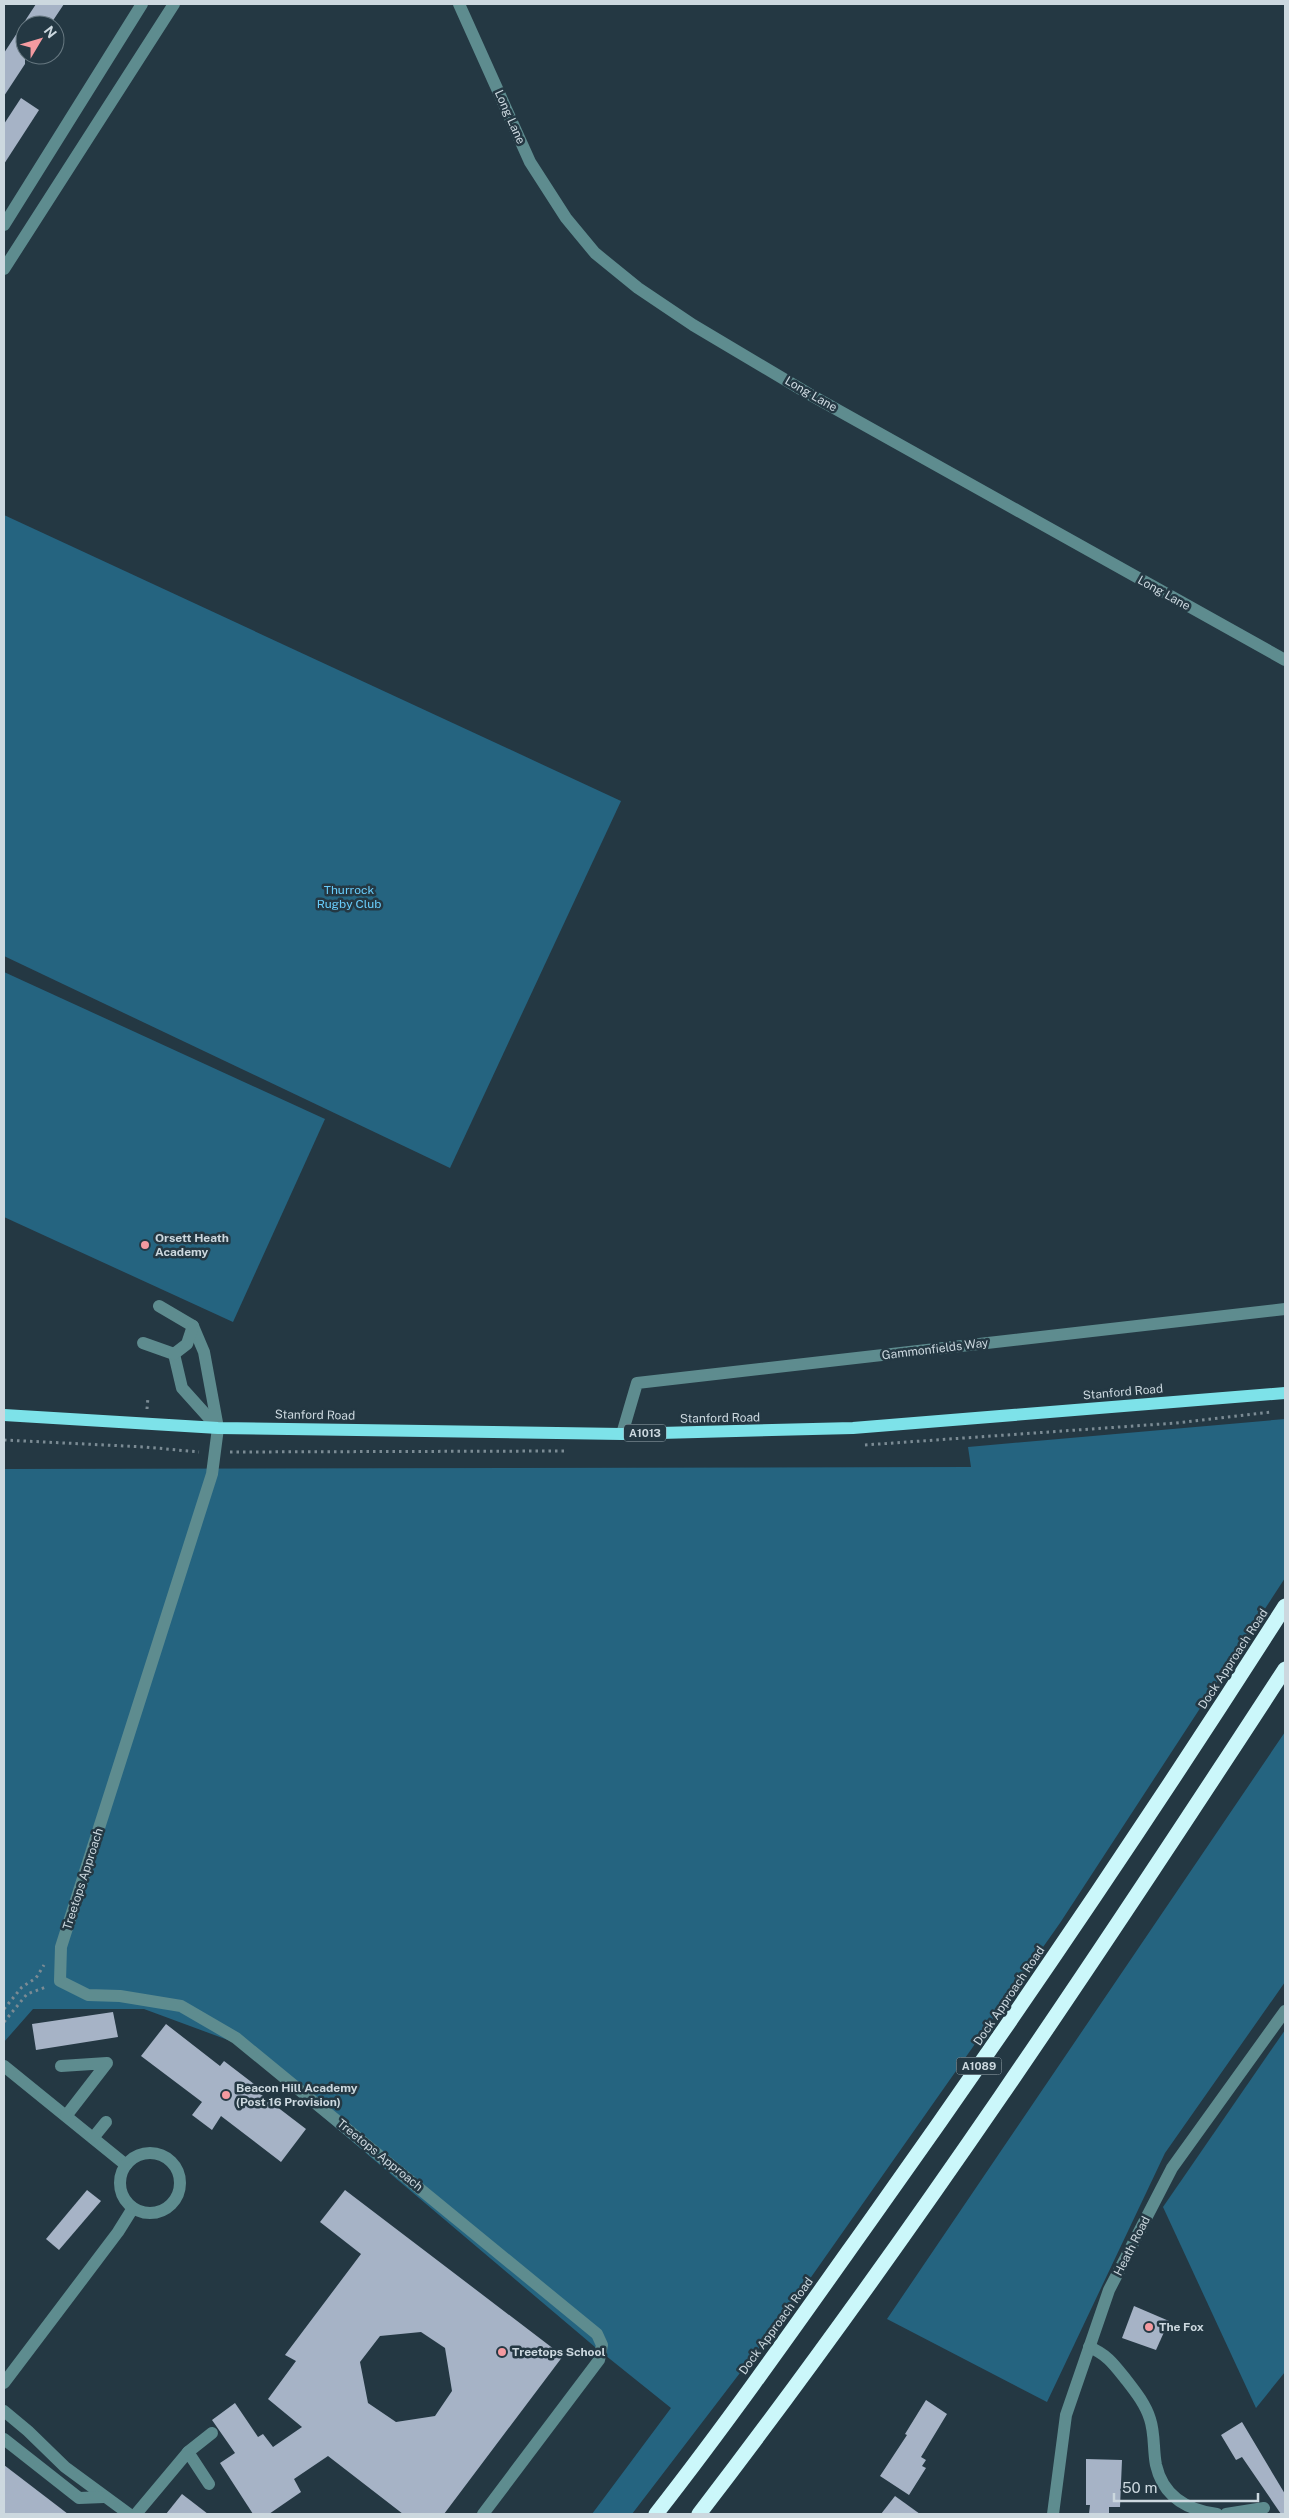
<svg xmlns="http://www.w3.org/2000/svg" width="1289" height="2518" font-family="'Public Sans',sans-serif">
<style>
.green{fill:#256480}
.building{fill:#a6b3c6;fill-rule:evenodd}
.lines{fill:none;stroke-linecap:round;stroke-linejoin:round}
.path{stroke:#7b8b94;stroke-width:3;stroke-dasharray:2.5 4;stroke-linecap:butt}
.minor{stroke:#5e8c8f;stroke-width:12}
.major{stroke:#7de2e9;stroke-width:12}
.highway{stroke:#cbf7fa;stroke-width:15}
.poi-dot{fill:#f49aa0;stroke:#243843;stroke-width:2}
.labels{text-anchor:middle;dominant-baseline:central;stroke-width:5;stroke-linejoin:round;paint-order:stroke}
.shield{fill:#243843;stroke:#9aa8b0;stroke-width:1}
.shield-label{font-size:11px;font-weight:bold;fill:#ccd8df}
.street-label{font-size:12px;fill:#ccd8df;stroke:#243843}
.park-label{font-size:12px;fill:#69ccfa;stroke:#243843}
.poi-label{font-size:12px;font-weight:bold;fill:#ccd8df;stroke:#243843;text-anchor:start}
</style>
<rect width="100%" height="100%" fill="#243843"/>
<g class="green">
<path d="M4 515 621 801 450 1168 4 956Z"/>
<path d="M4 972 325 1119 233 1322 4 1217Z"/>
<path d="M1285 1419V1578L1060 1923 788 2310 632 2514H592L671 2408 595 2347 236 2043 144 2009H33L4 2042V1469L971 1467 968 1447Z"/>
<path d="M1285 1732V1982L1165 2153 1047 2402 887 2319Z"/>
<path d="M1285 2030V2372L1256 2408 1163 2207Z"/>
</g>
<g class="building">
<path d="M36 4H64L50 25H25V64L4 96V53Z"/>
<path d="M21 98 39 110 4 164V124Z"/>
<path d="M113 2012 118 2037 36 2050 32 2024Z"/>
<path d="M166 2024 220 2066 224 2061 254 2084 251 2087 306 2129 281 2162 221 2116 212 2130 192 2115 202 2102 141 2056Z"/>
<path d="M87 2190 101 2201 59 2250 46 2239Z"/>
<path d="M345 2190 563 2356 444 2514H403L328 2456 294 2479 301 2492 269 2514H253L220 2463 235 2453 212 2420 235 2403 258 2437 263 2434 273 2447 302 2427 268 2399 296 2361 285 2355 361 2254 320 2222ZM421 2332 445 2348 452 2391 435 2416 396 2422 368 2403 360 2362 380 2336Z"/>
<path d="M1134 2306 1169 2321 1156 2350 1122 2338Z"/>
<path d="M926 2400 947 2414 921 2457 926 2460 922 2466 926 2468 909 2495 880 2476 907 2435 905 2434Z"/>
<path d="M1242 2422 1285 2494V2514H1281L1242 2457 1236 2460 1221 2435Z"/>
<path d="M1086 2459 1122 2460 1120 2507H1109V2514H1089L1090 2505H1086Z"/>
<path d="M4 2465 68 2514H4Z"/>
<path d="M182 2494 208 2514H166Z"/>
<path d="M895 2496 920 2514H881Z"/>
</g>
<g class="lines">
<g class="path">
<path d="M147 1409 148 1397"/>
<path d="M4 1440 145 1447 199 1452"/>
<path d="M865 1445 1176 1423 1272 1412"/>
<path d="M230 1452 564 1451"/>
<path d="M4 2009 22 1987 36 1978 44 1965"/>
<path d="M4 2022 27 1994 46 1987"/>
</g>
<g class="minor">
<path d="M459 4 530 162 566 218 595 253 638 288 693 325 809 394 1285 660"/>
<path d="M4 225 142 4"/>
<path d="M4 269 174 4"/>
<path d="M159 1306 193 1326 204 1352 218 1428 212 1474 61 1947 60 1981 88 1995 120 1996 181 2006 236 2038 597 2334 602 2345 599 2360 483 2514"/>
<path d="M143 1343 174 1354 182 1388 218 1428"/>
<path d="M174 1354 187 1344 193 1326"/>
<path d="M622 1434 637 1383 1285 1309"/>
<path d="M4 2066 126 2165"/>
<path d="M61 2066 107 2063 66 2116"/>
<path d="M93 2138 106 2122"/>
<circle cx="150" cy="2183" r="30"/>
<path d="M1089 2347C1106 2354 1113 2363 1124 2377 1134 2390 1145 2403 1150 2419 1155 2434 1153 2450 1156 2465 1163 2496 1187 2510 1217 2514"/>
<path d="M4 2383 118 2232 133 2208"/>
<path d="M4 2411 28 2431 65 2467 129 2514"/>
<path d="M4 2439 79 2498 104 2497"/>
<path d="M188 2452 212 2433"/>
<path d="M136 2514 188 2452 209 2484"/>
<path d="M1053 2514 1066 2415 1109 2290 1172 2168 1285 2011"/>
<path d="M1226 2514 1264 2508"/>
</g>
<path class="major" d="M4 1415 218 1428 622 1434 853 1428 1285 1393"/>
<g class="highway">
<path d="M656 2514C731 2418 801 2318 872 2218 1015 2017 1153 1813 1285 1606"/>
<path d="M699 2514C908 2242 1098 1956 1285 1669"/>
</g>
</g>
<g class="poi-dot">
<circle cx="145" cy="1245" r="5"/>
<circle cx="226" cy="2095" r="5"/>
<circle cx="1149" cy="2327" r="5"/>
<circle cx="502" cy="2352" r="5"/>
</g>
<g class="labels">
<g class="shield">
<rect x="624" y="1424.5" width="42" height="17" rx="4"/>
<rect x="956.5" y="2057.5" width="45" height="17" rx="4"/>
</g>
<g class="shield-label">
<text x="645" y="1433">A1013</text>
<text x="979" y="2066">A1089</text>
</g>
<g class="street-label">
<text transform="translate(510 117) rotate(66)">Long Lane</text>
<text transform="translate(811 394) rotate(30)">Long Lane</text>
<text transform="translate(1164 593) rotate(29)">Long Lane</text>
<text transform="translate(935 1349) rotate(-7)">Gammonfields Way</text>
<text transform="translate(1123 1392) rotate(-5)">Stanford Road</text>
<text transform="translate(315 1415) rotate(1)">Stanford Road</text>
<text transform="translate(720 1418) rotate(-1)">Stanford Road</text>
<text transform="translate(1233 1659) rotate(-57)">Dock Approach Road</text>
<text transform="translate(83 1879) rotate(-72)">Treetops Approach</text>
<text transform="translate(1009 1996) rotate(-56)">Dock Approach Road</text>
<text transform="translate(380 2155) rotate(39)">Treetops Approach</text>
<text transform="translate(1132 2246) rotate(-63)">Heath Road</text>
<text transform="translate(776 2326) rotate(-54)">Dock Approach Road</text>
</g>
<g class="park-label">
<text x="349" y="890">Thurrock<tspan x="349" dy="14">Rugby Club</tspan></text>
</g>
<g class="poi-label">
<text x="155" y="1238">Orsett Heath<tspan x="155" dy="14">Academy</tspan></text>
<text x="236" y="2088">Beacon Hill Academy<tspan x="236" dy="14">(Post 16 Provision)</tspan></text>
<text x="1159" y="2327">The Fox</text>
<text x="512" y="2352">Treetops School</text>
</g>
</g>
<rect width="1289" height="2518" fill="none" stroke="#ccd8df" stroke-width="10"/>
<g transform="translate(40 40) rotate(52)"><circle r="24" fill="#243843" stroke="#677881"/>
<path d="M0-4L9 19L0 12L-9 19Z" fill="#f49aa0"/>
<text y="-8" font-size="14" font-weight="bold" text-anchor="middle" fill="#ccd8df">N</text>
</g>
<path d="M1114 2493v8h144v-8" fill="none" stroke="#ccd8df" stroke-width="2.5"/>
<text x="1122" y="2493" font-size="15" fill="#ccd8df" stroke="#243843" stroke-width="4" paint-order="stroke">50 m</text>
</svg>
